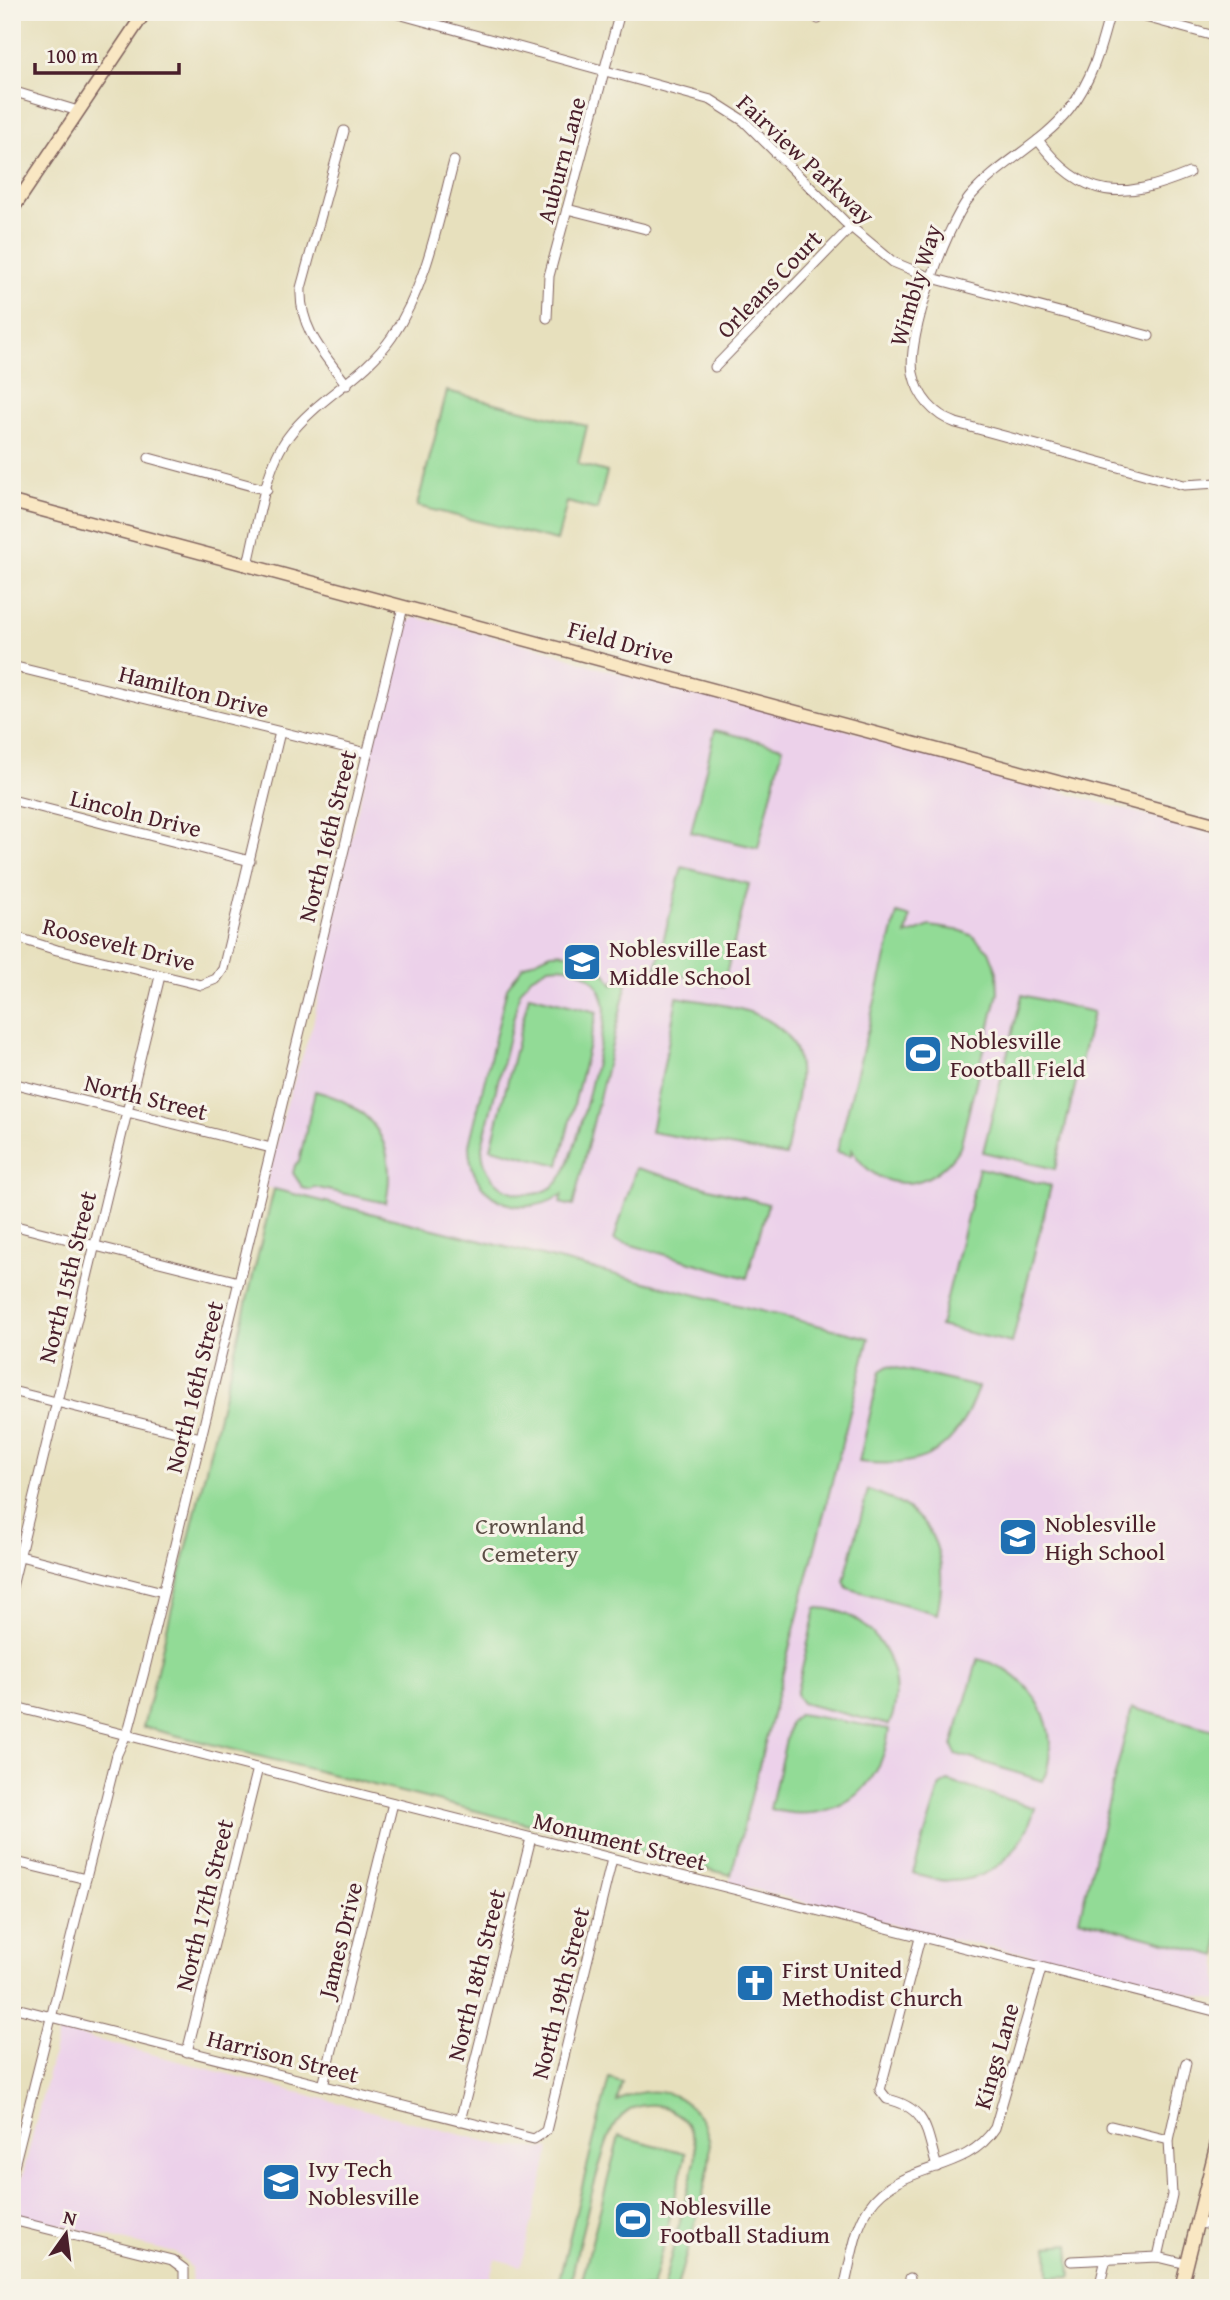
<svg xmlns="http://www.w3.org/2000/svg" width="1230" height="2300" font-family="'Gentium Book Plus',serif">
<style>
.built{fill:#ecd1ea}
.green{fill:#92db96;stroke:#6e7d60;stroke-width:2;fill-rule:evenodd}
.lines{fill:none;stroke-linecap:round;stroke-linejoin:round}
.street-casing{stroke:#81635e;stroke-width:11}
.secondary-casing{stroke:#81635e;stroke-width:15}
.street{stroke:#fff;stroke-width:9}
.secondary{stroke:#f9e7c3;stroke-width:12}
.labels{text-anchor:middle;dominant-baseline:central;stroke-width:6;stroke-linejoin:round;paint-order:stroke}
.street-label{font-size:24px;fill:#4a1f2b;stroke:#f7f3e8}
.poi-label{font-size:24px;fill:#4a1f2b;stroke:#f7f3e8;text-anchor:start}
.park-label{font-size:24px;fill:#5c4e46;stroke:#f7f3e8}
</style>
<rect width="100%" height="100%" fill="#f7f3e8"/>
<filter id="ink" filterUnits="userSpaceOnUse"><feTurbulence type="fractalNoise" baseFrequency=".0143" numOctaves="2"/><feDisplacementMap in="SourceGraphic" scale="14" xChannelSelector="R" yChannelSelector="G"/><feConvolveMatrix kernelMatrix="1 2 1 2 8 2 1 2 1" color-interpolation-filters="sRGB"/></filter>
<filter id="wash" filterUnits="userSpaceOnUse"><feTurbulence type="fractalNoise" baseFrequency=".00686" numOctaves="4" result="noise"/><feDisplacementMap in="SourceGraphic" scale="28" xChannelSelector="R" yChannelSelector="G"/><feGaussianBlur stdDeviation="1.57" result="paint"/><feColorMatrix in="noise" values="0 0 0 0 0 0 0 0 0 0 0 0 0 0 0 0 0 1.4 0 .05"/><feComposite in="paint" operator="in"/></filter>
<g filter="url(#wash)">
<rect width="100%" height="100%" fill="#e7e0bd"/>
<g class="built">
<path d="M415 617 544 649 596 667 729 702 778 711 1038 780 1072 795 1218 834V2001L1023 1953 949 1939 729 1883 869 1338 265 1187 287 1102 313 1024 344 866 402 625Z"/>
<path d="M59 2030 508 2147 550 2149 521 2266 495 2259 487 2288H192L191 2268 186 2261 175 2253 13 2213Z"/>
</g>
<g class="green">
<path d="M447 391 587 426 578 464 607 472 597 510 567 502 557 541 417 506Z"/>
<path d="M715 730 783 747 758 848 691 832Z"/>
<path d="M682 867 749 884 723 986 656 969Z"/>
<path d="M897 913 910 917 906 935 930 926 962 931 973 936 989 951 997 972 998 993 960 1147C932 1192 881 1197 852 1150L851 1155 837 1152Z"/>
<path d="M551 953C578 950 600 961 613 985L615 980 627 983 573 1206 560 1203 562 1195C517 1222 469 1198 469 1145L507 988 523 966ZM549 967C580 962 605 982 605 1013 602 1042 575 1166 557 1183 544 1196 524 1197 507 1190 490 1181 482 1164 482 1146L520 992 531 977Z"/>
<path d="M529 995 597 1012 559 1165 491 1148Z"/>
<path d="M1022 995 1093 1012 1055 1169 983 1152Z"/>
<path d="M677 997C727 1006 805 1010 799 1081 797 1106 790 1131 786 1156L651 1132Z"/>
<path d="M315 1091C374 1106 398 1143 386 1203L314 1187 311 1190 303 1188 293 1173 295 1165 299 1162Z"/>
<path d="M636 1168 768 1204 747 1278 614 1240Z"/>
<path d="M979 1168 1051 1186 1012 1343 940 1326Z"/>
<path d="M274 1189 869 1338 731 1875 143 1727Z"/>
<path d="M888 1366 978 1387C957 1451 925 1470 859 1462L880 1371Z"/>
<path d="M868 1490C932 1510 951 1550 937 1614L847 1588 844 1581Z"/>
<path d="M816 1608C873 1607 912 1674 889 1725L802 1703 796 1695Z"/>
<path d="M978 1659C1033 1672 1065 1728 1043 1781L956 1754 952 1746Z"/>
<path d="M1132 1708 1218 1731V1956L1079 1919Z"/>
<path d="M799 1714 889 1729C882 1793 832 1826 770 1809L790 1722Z"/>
<path d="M948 1781 1035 1808C1018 1866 972 1896 913 1873L940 1786Z"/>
<path d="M609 2078 622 2082 617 2101C637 2091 658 2087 679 2098 696 2108 708 2126 710 2146 712 2176 685 2255 677 2288H663L695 2161C703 2115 646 2083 616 2123 604 2137 572 2266 571 2288H557Z"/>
<path d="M619 2136 686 2153 652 2288H580Z"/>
<path d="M1069 2244 1071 2276 1049 2277 1048 2246Z"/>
</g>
</g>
<g filter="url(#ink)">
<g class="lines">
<g class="street-casing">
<g id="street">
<path d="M391 12 711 100 744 121 845 222 893 262 932 278 1149 336"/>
<path d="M812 12 818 19"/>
<path d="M1110 12C1101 47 1092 81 1069 110 1041 145 998 163 969 198 946 226 906 338 913 373 918 397 934 415 956 423L1184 485 1218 483"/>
<path d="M1127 12 1218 37"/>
<path d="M12 91 78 111"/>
<path d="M344 131 301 288C299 329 324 354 347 385"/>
<path d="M1038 140C1083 201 1123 200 1189 173"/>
<path d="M567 209 646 229"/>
<path d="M547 318 549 276 620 12"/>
<path d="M715 367 851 227"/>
<path d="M149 458 267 490"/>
<path d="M248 564C257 528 265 467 288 437 317 398 364 378 392 337 427 285 438 221 454 161"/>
<path d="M12 666 367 753"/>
<path d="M12 800 250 861"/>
<path d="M12 936 57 950 201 985 216 979 223 969 280 732"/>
<path d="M12 1083 271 1148"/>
<path d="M12 1225 239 1282"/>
<path d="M12 1391 201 1438"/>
<path d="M12 1554 163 1592"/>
<path d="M12 1587 160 976"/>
<path d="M12 1706 1218 2012"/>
<path d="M12 1861 86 1879"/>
<path d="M920 1938 880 2090 887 2099C928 2108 926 2131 937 2167"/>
<path d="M12 2007 534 2139 546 2131 612 1859"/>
<path d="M187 2052 258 1768"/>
<path d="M323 2086 393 1803"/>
<path d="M460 2121 531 1838"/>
<path d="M1111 2126 1169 2140"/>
<path d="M12 2174 117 1754 129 1728 144 1672 403 607"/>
<path d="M12 2220 172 2260 184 2269V2288"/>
<path d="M1197 2222 1218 2227"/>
<path d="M1158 2257 1172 2195 1169 2140 1186 2063"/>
<path d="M1071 2261 1158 2257 1187 2264"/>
<path d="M844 2288C851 2262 854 2228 870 2206 900 2162 966 2174 995 2128L1041 1969"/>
<path d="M908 2288 910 2278"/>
<path d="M1099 2288 1106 2259"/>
</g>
</g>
<g class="secondary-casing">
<g id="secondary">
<path d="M12 210 145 12"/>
<path d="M12 502 1218 825"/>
<path d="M1181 2288 1218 2139"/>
</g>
</g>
<use href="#street" class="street"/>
<use href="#secondary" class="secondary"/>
</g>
</g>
<defs>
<g id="school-square" transform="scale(2.0125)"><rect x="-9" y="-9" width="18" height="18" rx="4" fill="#1f6fb2" stroke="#f7f3e8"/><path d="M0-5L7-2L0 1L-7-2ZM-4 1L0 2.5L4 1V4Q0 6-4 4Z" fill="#fff"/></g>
<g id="stadium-square" transform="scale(2.0125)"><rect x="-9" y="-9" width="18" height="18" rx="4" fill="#1f6fb2" stroke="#f7f3e8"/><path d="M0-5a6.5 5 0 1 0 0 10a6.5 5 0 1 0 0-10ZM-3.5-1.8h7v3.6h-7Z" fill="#fff"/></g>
<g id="church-square" transform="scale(2.0125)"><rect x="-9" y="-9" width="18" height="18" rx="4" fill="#1f6fb2" stroke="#f7f3e8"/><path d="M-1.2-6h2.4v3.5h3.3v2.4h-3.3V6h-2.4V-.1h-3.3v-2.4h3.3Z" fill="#fff"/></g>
<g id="university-square" transform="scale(2.0125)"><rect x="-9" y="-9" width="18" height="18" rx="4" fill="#1f6fb2" stroke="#f7f3e8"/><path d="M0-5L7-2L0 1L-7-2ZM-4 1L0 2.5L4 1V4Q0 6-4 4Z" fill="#fff"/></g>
</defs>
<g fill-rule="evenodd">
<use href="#school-square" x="582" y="962"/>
<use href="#stadium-square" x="923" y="1054"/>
<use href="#school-square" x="1018" y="1537"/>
<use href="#church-square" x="755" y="1983"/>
<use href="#university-square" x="281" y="2182"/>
<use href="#stadium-square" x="633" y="2220"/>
</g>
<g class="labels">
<g class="street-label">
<text transform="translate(806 159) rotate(43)">Fairview Parkway</text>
<text transform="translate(561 160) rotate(-75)">Auburn Lane</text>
<text transform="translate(769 284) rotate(-46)">Orleans Court</text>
<text transform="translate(915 285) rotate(-73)">Wimbly Way</text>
<text transform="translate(621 642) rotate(15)">Field Drive</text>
<text transform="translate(194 691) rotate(14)">Hamilton Drive</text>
<text transform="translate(136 813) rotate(14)">Lincoln Drive</text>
<text transform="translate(327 836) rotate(-76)">North 16th Street</text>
<text transform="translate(119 944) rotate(14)">Roosevelt Drive</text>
<text transform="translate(146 1097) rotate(14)">North Street</text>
<text transform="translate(67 1277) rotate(-76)">North 15th Street</text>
<text transform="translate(194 1387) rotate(-76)">North 16th Street</text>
<text transform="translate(620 1841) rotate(14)">Monument Street</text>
<text transform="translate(204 1905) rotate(-76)">North 17th Street</text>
<text transform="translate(340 1940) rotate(-76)">James Drive</text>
<text transform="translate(476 1975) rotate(-76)">North 18th Street</text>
<text transform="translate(560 1993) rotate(-76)">North 19th Street</text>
<text transform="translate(283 2056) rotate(14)">Harrison Street</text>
<text transform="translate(996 2056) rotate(-74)">Kings Lane</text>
</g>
<g class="poi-label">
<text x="609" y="948">Noblesville East<tspan x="609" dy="28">Middle School</tspan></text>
<text x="950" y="1040">Noblesville<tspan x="950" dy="28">Football Field</tspan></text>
<text x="1045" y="1523">Noblesville<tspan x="1045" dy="28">High School</tspan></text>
<text x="782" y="1969">First United<tspan x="782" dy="28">Methodist Church</tspan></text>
<text x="308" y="2168">Ivy Tech<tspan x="308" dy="28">Noblesville</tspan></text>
<text x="660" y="2206">Noblesville<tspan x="660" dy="28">Football Stadium</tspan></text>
</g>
<g class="park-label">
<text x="530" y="1525">Crownland<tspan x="530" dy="28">Cemetery</tspan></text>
</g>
</g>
<rect width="1230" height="2300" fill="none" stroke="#f7f3e8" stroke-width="42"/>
<g transform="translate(66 2234) rotate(14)" stroke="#f7f3e8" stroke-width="5" paint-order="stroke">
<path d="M0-5L12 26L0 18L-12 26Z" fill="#4a1f2b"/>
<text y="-10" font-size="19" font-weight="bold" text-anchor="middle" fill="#4a1f2b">N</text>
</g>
<path d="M35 63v10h144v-10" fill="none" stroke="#4a1f2b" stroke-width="3.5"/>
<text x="46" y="63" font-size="21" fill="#4a1f2b" stroke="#f7f3e8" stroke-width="5" paint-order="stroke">100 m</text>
</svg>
